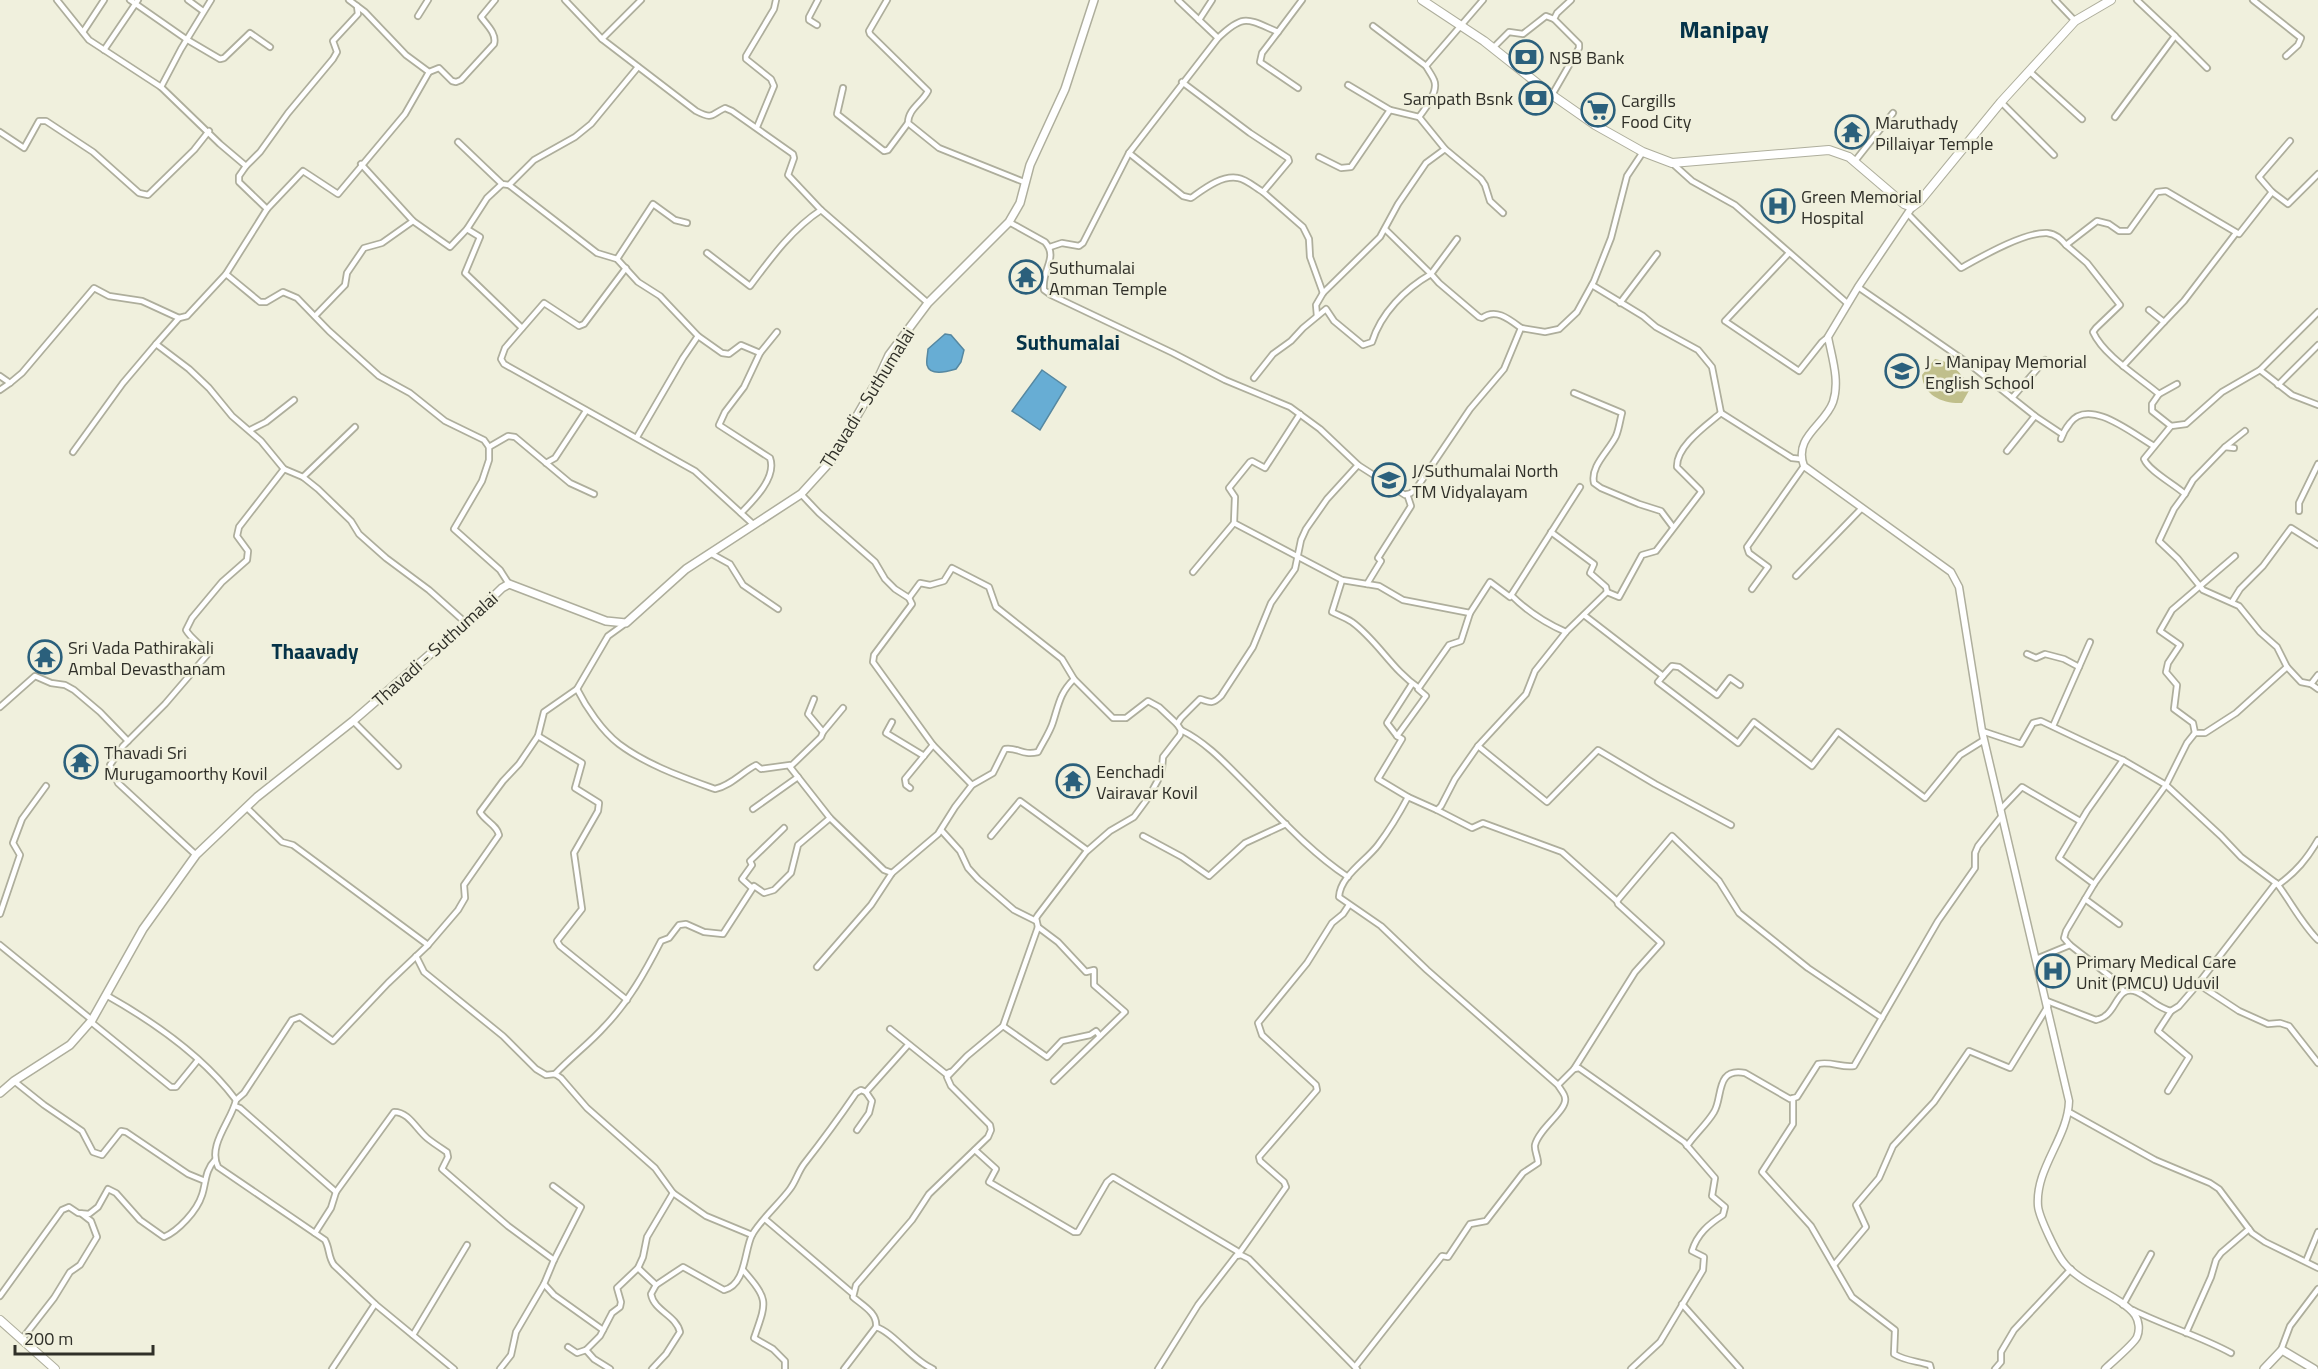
<svg xmlns="http://www.w3.org/2000/svg" width="2318" height="1369" font-family="'Titillium Web',sans-serif">
<style>
.green{fill:#c0bf8b}
.water{fill:#67add4;stroke:#5688a1;stroke-width:1.5}
.lines{fill:none;stroke-linecap:round;stroke-linejoin:round}
.minor-casing{stroke:#aeae9c;stroke-width:8}
.tertiary-casing{stroke:#aeae9c;stroke-width:9}
.secondary-casing{stroke:#aeae9c;stroke-width:10}
.primary-casing{stroke:#aeae9c;stroke-width:10}
.minor{stroke:#fff;stroke-width:4.5}
.tertiary{stroke:#fff;stroke-width:6}
.secondary{stroke:#fff;stroke-width:7}
.primary{stroke:#fff;stroke-width:8}
.labels{text-anchor:middle;dominant-baseline:central;stroke-width:5;stroke-linejoin:round;paint-order:stroke}
.poi-label{font-size:18px;fill:#303029;stroke:#f0f0dd;text-anchor:start}
.street-label{font-size:18px;fill:#303029;stroke:#f0f0dd}
.quarter-label{font-size:21px;font-weight:bold;fill:#053348;stroke:#f0f0dd}
.district-label{font-size:24px;font-weight:bold;fill:#053348;stroke:#f0f0dd}
</style>
<rect width="100%" height="100%" fill="#f0f0dd"/>
<path class="green" d="M1935 359C1953 362 1960 373 1971 387L1962 403C1944 404 1923 396 1922 375Z"/>
<g class="water">
<path d="M945 334 951 335 964 350 961 362 956 369C949 371 930 377 927 365 926 360 928 353 928 349Z"/>
<path d="M1042 370 1066 387 1040 430 1012 411Z"/>
</g>
<g class="lines">
<g class="minor-casing">
<g id="minor">
<path d="M57 0 89 40 161 87 220 144 246 166 239 176V182L267 209 226 274 187 316 179 318 156 344 189 369 209 388 232 416 261 441 284 469 303 477 318 489 351 521 359 534 386 558 429 590 466 623"/>
<path d="M130 0 186 39 220 59 224 58 250 33 270 47"/>
<path d="M188 0 203 11"/>
<path d="M565 0 602 39 696 111C714 120 710 115 725 108L732 111 793 154 794 158 788 175 821 210 928 303"/>
<path d="M887 0 869 31 870 34 928 91C922 103 908 109 908 123L939 148 1024 182"/>
<path d="M1178 0 1218 38"/>
<path d="M2055 0 2075 21"/>
<path d="M2253 0 2301 38 2298 45 2286 56"/>
<path d="M357 6 365 12 406 55 429 72"/>
<path d="M418 16 428 0"/>
<path d="M1199 20 1212 0"/>
<path d="M817 25 809 20V17L818 0"/>
<path d="M1373 26 1426 66"/>
<path d="M83 32 104 0"/>
<path d="M1278 32 1262 53 1260 62 1298 88"/>
<path d="M2175 36 2207 68"/>
<path d="M602 39 641 0"/>
<path d="M1493 48 1509 32 1523 34 1546 16 1554 19"/>
<path d="M104 50 138 0"/>
<path d="M2029 71 2082 119"/>
<path d="M1182 82 1250 133 1288 158 1289 161 1263 192 1303 227 1309 239 1310 257 1323 293"/>
<path d="M1348 85 1390 110"/>
<path d="M161 87 181 49 211 0"/>
<path d="M843 88 837 114 884 151 888 150 908 123"/>
<path d="M1552 95 1579 48V44L1554 19 1557 13 1571 0"/>
<path d="M2001 102 2054 155"/>
<path d="M1419 117 1445 149 1481 179 1485 185 1490 201 1503 213"/>
<path d="M2115 117 2175 36 2137 0"/>
<path d="M757 127 774 86 771 79 746 59V56L774 9 776 0"/>
<path d="M0 132 24 148 39 121H46L93 152 139 193 148 195 194 150 209 131"/>
<path d="M2290 141 2259 177 2272 192 2288 204 2318 174"/>
<path d="M458 142 502 184 509 185 597 253 617 259 638 282 660 296 698 336 722 353 729 354 741 345 760 353"/>
<path d="M1129 153 1183 196 1191 198C1204 189 1221 175 1238 178 1246 179 1256 188 1263 192"/>
<path d="M1319 157 1341 168 1351 167 1390 110 1419 117C1426 108 1439 91 1434 80 1432 75 1428 70 1426 66L1483 0"/>
<path d="M1855 161 1893 113"/>
<path d="M1672 163 1692 181 1735 205 1847 303"/>
<path d="M361 164 413 221 450 247 467 229 487 198 502 184"/>
<path d="M246 166 260 152 288 113 333 59 337 52 333 41 358 14 357 6 349 0"/>
<path d="M509 185 534 160 575 137 591 124 638 67"/>
<path d="M267 209 303 171 338 194 405 114 429 72 439 68 452 81 456 82 461 80 494 44C497 34 487 25 481 17L495 0"/>
<path d="M1908 214 1961 268C1981 257 2024 232 2047 233 2056 234 2061 239 2066 245L2097 221 2109 224 2119 231H2129L2157 192 2166 191 2239 234 2272 192"/>
<path d="M1009 222 1045 242C1059 258 1041 269 1044 290L1051 295 1173 353 1225 380 1290 407 1320 429 1358 465"/>
<path d="M467 229 480 237 465 273 522 328"/>
<path d="M1457 239 1431 274 1439 283 1479 317 1482 318C1496 308 1509 319 1521 328"/>
<path d="M2066 245 2087 263 2120 305 2096 328 2093 332C2104 356 2139 377 2159 394L2152 404V411L2171 426"/>
<path d="M1050 247 1062 243 1079 246 1083 243 1129 153 1218 38C1244 13 1247 19 1278 32L1302 0"/>
<path d="M707 253 750 286C771 258 792 229 821 210"/>
<path d="M1789 253 1725 321 1799 371 1822 342 1828 337"/>
<path d="M617 259 653 204 675 220 687 223"/>
<path d="M626 268 584 324 579 326 544 303 505 348 501 359 504 364 695 471 754 525"/>
<path d="M226 274 260 302H266L283 292 297 298 329 331 379 376 410 393 445 421 484 440 489 447V460L482 481 454 529 500 570 509 584"/>
<path d="M1592 285 1643 316 1656 327 1698 350 1712 367 1721 413"/>
<path d="M1858 287 1968 363 2035 416 2062 434"/>
<path d="M1620 303 1657 254"/>
<path d="M2149 310 2164 322 2184 301 2236 233"/>
<path d="M2318 312 2260 370 2222 392 2186 424 2171 426 2144 459C2149 471 2174 484 2185 494L2174 509 2159 541 2178 559 2203 590 2239 606 2260 632 2277 647 2287 667 2301 682 2311 684 2318 689"/>
<path d="M315 316 345 285 347 273 364 248 382 243 413 221"/>
<path d="M1317 316 1316 305 1323 293 1380 237 1398 204 1426 163 1445 149"/>
<path d="M2123 366 2164 322"/>
<path d="M2260 370 2292 395 2318 405"/>
<path d="M0 376 10 383 22 373 94 288 109 296 142 301 179 318"/>
<path d="M1254 378 1273 354 1291 341 1303 328 1326 309 1334 321 1363 345 1372 342C1381 313 1405 289 1431 274L1385 229"/>
<path d="M2278 385 2318 345"/>
<path d="M0 390 10 383"/>
<path d="M1574 393 1622 413C1620 420 1619 429 1616 436 1609 451 1590 466 1594 483L1601 488 1639 504 1661 511 1673 527"/>
<path d="M2159 394 2177 384"/>
<path d="M2012 398 2045 360"/>
<path d="M250 430 266 422 294 400"/>
<path d="M637 437 683 358 698 336"/>
<path d="M2061 439C2063 433 2066 428 2070 423 2089 397 2133 434 2154 446"/>
<path d="M489 447 508 436 515 437 570 483 594 494"/>
<path d="M2225 447 2245 431"/>
<path d="M2007 451 2035 416"/>
<path d="M73 452 123 383 156 344"/>
<path d="M546 463 555 458 586 411"/>
<path d="M303 477 355 427"/>
<path d="M801 494 819 513 875 562 885 579 895 589 909 598 912 604 874 655 873 662 933 745 972 785"/>
<path d="M2185 494 2193 480 2225 447 2234 448"/>
<path d="M2299 511V503L2318 464"/>
<path d="M741 513C754 500 777 477 770 458L719 425 725 412 744 387 760 353 777 332"/>
<path d="M1234 523 1342 580 1379 586 1403 600 1470 613"/>
<path d="M1551 532 1594 564 1590 573 1606 587 1607 592"/>
<path d="M710 553 730 564 743 585 778 609"/>
<path d="M1193 572 1234 523 1235 497 1229 488 1250 462 1252 461 1265 468 1300 414"/>
<path d="M1796 576 1862 508"/>
<path d="M1342 580 1332 612C1338 615 1346 618 1352 622 1378 641 1392 670 1419 688"/>
<path d="M1367 584 1381 561 1378 558 1411 506 1407 494"/>
<path d="M1752 589 1768 567 1749 553 1747 547 1804 466"/>
<path d="M1511 595C1527 611 1545 623 1566 632"/>
<path d="M909 598 920 583 930 585 944 581 952 568 989 587 996 607 1062 659 1074 679"/>
<path d="M2232 602 2240 589 2263 566 2291 528 2318 545"/>
<path d="M1584 615 1663 676 1658 682 1738 743 1754 722 1812 766 1838 732 1925 798 1960 755 1984 740"/>
<path d="M2027 654 2036 658 2045 654 2064 659 2079 667"/>
<path d="M1663 676 1672 666 1679 667 1717 695 1730 678 1740 685"/>
<path d="M2311 684 2318 675"/>
<path d="M577 689C586 707 602 731 619 744 647 765 682 777 715 789 732 785 742 772 756 765L761 769 790 765"/>
<path d="M814 699 808 714 823 732 821 737 790 767 830 818 884 870 892 873"/>
<path d="M0 707 35 676 51 683 65 685 74 690 100 712 128 741"/>
<path d="M353 721 398 766"/>
<path d="M892 722 886 733 924 756"/>
<path d="M2053 726 2090 642"/>
<path d="M1181 730C1206 742 1226 764 1245 783 1278 816 1309 851 1348 877"/>
<path d="M1982 731 2021 744 2033 723 2041 721 2123 760 2166 785 2221 836 2241 857 2276 883"/>
<path d="M823 732 843 708"/>
<path d="M2195 733 2193 723 2174 709 2177 685 2166 672 2168 663 2180 645 2160 631 2172 610 2235 556"/>
<path d="M538 736 582 763 575 788 599 803 598 811 574 853 582 909 557 941 560 946 627 1000"/>
<path d="M1397 736 1387 723 1412 684"/>
<path d="M1478 746 1547 802 1598 750 1655 784 1731 825"/>
<path d="M910 788 906 785 905 779 933 745"/>
<path d="M1408 797 1378 779 1402 739 1397 736 1426 696 1418 689 1449 645 1461 641 1470 613 1490 582 1510 597 1580 487"/>
<path d="M246 807 282 842 293 845 428 945"/>
<path d="M753 809 798 777"/>
<path d="M1437 810 1472 828 1483 823 1562 852 1617 901 1672 836 1719 881 1739 913 1808 968 1882 1018"/>
<path d="M2000 810 2022 787 2080 821"/>
<path d="M941 830 960 851 968 868 978 879 1014 910 1036 921"/>
<path d="M991 836 1020 801 1087 850"/>
<path d="M1143 836 1182 857 1209 876 1245 843 1286 824"/>
<path d="M196 855 118 783 110 765 123 746 165 704 207 655C202 644 192 640 186 630L192 618 222 582 247 560 248 551 237 536 239 527 284 469"/>
<path d="M2094 884 2059 858 2087 811 2123 760"/>
<path d="M2278 885C2292 904 2302 924 2318 940"/>
<path d="M752 888 742 879 752 865 750 861 784 828"/>
<path d="M2085 899 2119 924"/>
<path d="M0 914 20 855 13 843 22 819 46 786"/>
<path d="M1038 927 1058 942 1086 972 1094 970V985L1125 1012 1054 1081"/>
<path d="M0 945 92 1020"/>
<path d="M416 956 424 972 503 1036 536 1069 546 1075 555 1074 561 1078 587 1108 655 1168 673 1193 706 1216 752 1235"/>
<path d="M2036 959 2070 945"/>
<path d="M817 967 871 905 892 873 938 834 955 807 972 785 993 773 1005 749C1018 747 1022 756 1038 752 1043 742 1050 732 1053 722 1059 703 1060 693 1074 679L1113 718H1126L1148 701 1159 707 1177 724"/>
<path d="M2198 984 2239 1011 2268 1024 2280 1023 2289 1026 2318 1063"/>
<path d="M2124 992 2116 981 2070 945 2064 938 2066 931 2094 884 2166 785 2187 743 2195 733H2205L2236 713 2287 667"/>
<path d="M106 995C154 1022 203 1056 236 1100 232 1120 207 1145 218 1167L325 1240C330 1249 328 1257 334 1265L375 1304 454 1369"/>
<path d="M2047 1001 2096 1020C2099 1019 2103 1018 2105 1016 2117 1009 2118 984 2137 992 2150 998 2157 1008 2171 1011L2179 1006 2198 984 2276 883 2278 885C2296 872 2307 859 2318 840"/>
<path d="M91 1022 171 1087H176L198 1060"/>
<path d="M1003 1026 1047 1057 1062 1041 1090 1035 1096 1031 1100 1036"/>
<path d="M890 1029 946 1074 950 1072"/>
<path d="M1574 1069 1635 972 1661 943 1618 904 1617 901"/>
<path d="M555 1074C571 1057 590 1043 605 1026 629 1001 645 972 661 941L669 938 679 925 686 924 704 932 723 934 754 886 764 893 774 890 791 873 798 845 830 818"/>
<path d="M14 1081 44 1105 82 1131 93 1152 102 1155 121 1131 126 1132 188 1174 205 1181"/>
<path d="M1558 1085 1574 1069 1579 1068 1684 1142 1715 1178 1712 1196 1725 1207 1723 1215C1709 1224 1697 1234 1692 1251L1704 1257 1703 1270 1660 1342 1631 1369"/>
<path d="M2168 1091 2189 1057 2158 1031 2171 1011"/>
<path d="M1793 1098V1124L1762 1172 1811 1226 1852 1297 1895 1330 1894 1354C1905 1361 1917 1361 1930 1365L1931 1369"/>
<path d="M236 1100 244 1093 292 1020 300 1017 333 1041 388 983 428 945 458 910 465 898 464 885 499 835C497 825 485 821 480 812L503 781 519 764 538 736 544 712 577 689 608 636 626 623"/>
<path d="M235 1106 240 1108 336 1192"/>
<path d="M2069 1112 2155 1160 2210 1183 2219 1189 2252 1233 2265 1242 2318 1268"/>
<path d="M857 1130 869 1113 872 1101 866 1092 908 1045"/>
<path d="M1687 1146C1695 1134 1707 1124 1714 1112 1723 1098 1715 1067 1745 1073L1790 1099 1797 1097 1818 1064C1831 1061 1841 1068 1854 1066L1938 921 1975 868V853L1978 846 2001 817"/>
<path d="M975 1150 996 1169 989 1182 1074 1232H1078L1107 1182 1113 1177 1237 1251 1238 1255 1286 1187 1284 1182 1260 1161 1259 1157 1317 1090 1316 1085 1262 1035 1258 1023 1307 963 1332 923 1343 914 1349 905"/>
<path d="M553 1186 581 1207 554 1260 544 1284 554 1295 603 1330"/>
<path d="M765 1219 852 1293"/>
<path d="M315 1233 331 1208 336 1192 394 1112C409 1112 416 1129 427 1138 433 1143 441 1148 447 1152L448 1157 442 1169 508 1226 554 1260"/>
<path d="M2306 1261 2318 1232"/>
<path d="M1834 1265 1866 1227 1856 1205 1879 1178 1893 1146 1934 1102 1969 1051 2010 1068 2048 1006"/>
<path d="M638 1268 656 1285"/>
<path d="M743 1270C769 1300 767 1301 754 1338L773 1349 785 1361V1369"/>
<path d="M0 1296 62 1210 69 1207 78 1213 89 1214 98 1207 108 1189 116 1193 140 1220 164 1237C178 1231 197 1211 202 1195 206 1183 205 1170 215 1160"/>
<path d="M1682 1304 1740 1369"/>
<path d="M2123 1305 2151 1254"/>
<path d="M2133 1310C2165 1326 2200 1336 2231 1353"/>
<path d="M876 1327C893 1332 913 1361 933 1369"/>
<path d="M2186 1333 2211 1277 2216 1260 2221 1253 2249 1229"/>
<path d="M413 1335 467 1245"/>
<path d="M22 1339 54 1298 70 1272 80 1265 97 1237 91 1221 82 1214"/>
<path d="M568 1347 577 1353 586 1350"/>
<path d="M2281 1350 2290 1326 2318 1289"/>
<path d="M1355 1367 1442 1256 1448 1257 1470 1224 1486 1221 1523 1173 1538 1163C1538 1157 1534 1150 1535 1145 1539 1128 1568 1110 1565 1098 1565 1094 1560 1089 1558 1085L1427 970 1381 926 1339 897C1340 876 1366 861 1378 845 1390 829 1399 814 1408 797L1437 810 1441 806 1455 779 1478 746 1526 694 1535 671 1566 632 1607 592 1619 597 1642 555 1656 551 1701 492 1700 490 1677 467C1676 446 1707 425 1721 413L1792 458 1801 459"/>
<path d="M332 1369 375 1304"/>
<path d="M500 1369 511 1355 516 1332 544 1284"/>
<path d="M610 1369 594 1359 586 1350 600 1336 612 1313 620 1307 621 1302 617 1288 638 1268 643 1257 647 1237 673 1193"/>
<path d="M652 1369 666 1354 680 1332C676 1315 654 1311 651 1294L656 1285 683 1267 724 1290C746 1285 744 1251 752 1235 762 1218 779 1204 790 1189 796 1181 798 1172 804 1164 822 1141 839 1118 856 1093L861 1090 866 1092"/>
<path d="M844 1369 876 1327C878 1313 862 1305 853 1297L856 1285 912 1220 929 1194 988 1137 991 1130 990 1125 951 1086 947 1077 967 1056 1003 1026 1038 927 1036 918 1038 915 1086 852 1110 831 1134 817 1148 798 1158 780 1162 769 1163 757 1180 735 1181 730 1177 724 1181 718 1200 699C1210 702 1212 705 1221 696L1253 647 1271 603 1295 569 1301 540 1306 529 1327 499 1358 465 1405 495 1411 493 1418 486 1470 409 1504 369 1521 328 1545 332 1559 329 1577 312 1594 281 1611 238 1627 176 1643 152"/>
<path d="M1158 1369 1198 1305 1236 1256 1241 1255 1249 1259 1357 1369"/>
<path d="M1995 1369 2001 1362V1352L2014 1330 2071 1269"/>
</g>
</g>
<g class="tertiary-casing">
<path id="tertiary" d="M1912 207 1858 287 1828 337C1832 358 1840 381 1833 402 1825 425 1793 437 1804 466L1951 572 1959 587 1982 731 2069 1101C2068 1138 2035 1168 2038 1206 2039 1217 2057 1255 2065 1264 2081 1284 2122 1297 2135 1315 2139 1321 2140 1330 2137 1337 2134 1344 2112 1362 2105 1369"/>
</g>
<g class="secondary-casing">
<g id="secondary">
<path d="M0 1093 14 1081 70 1045 92 1020 143 929 196 855 257 797 353 721 466 623 502 588 509 584 606 621 626 623 686 569 801 494 831 461 877 381 889 355 928 303 1009 222 1020 203 1030 165 1065 89 1094 0"/>
<path d="M2264 1369 2282 1350 2314 1369"/>
</g>
</g>
<g class="primary-casing">
<g id="primary">
<path d="M1422 0 1484 41 1552 95 1595 125 1643 152 1672 163 1829 150 1849 157 1904 204 1912 207 1920 201 2001 102 2075 21 2111 0"/>
<path d="M0 1320 55 1369"/>
</g>
</g>
<use href="#minor" class="minor"/>
<use href="#tertiary" class="tertiary"/>
<use href="#secondary" class="secondary"/>
<use href="#primary" class="primary"/>
</g>
<defs>
<g id="bank-ring" transform="scale(1.725)"><circle r="9.5" fill="#f0f0dd" stroke="#2b607c" stroke-width="1.5"/><path d="M-6-4H6V4H-6ZM0-2.3a2.3 2.3 0 1 0 0 4.6a2.3 2.3 0 1 0 0-4.6Z" fill="#2b607c"/></g>
<g id="supermarket-ring" transform="scale(1.725)"><circle r="9.5" fill="#f0f0dd" stroke="#2b607c" stroke-width="1.5"/><path d="M-6-5.5h2.5l.6 2H6L4.5 2H-2.5L-4.4-4H-6ZM-1.5 3.2a1.3 1.3 0 1 0 .1 0ZM3 3.2a1.3 1.3 0 1 0 .1 0Z" fill="#2b607c"/></g>
<g id="temple-ring" transform="scale(1.725)"><circle r="9.5" fill="#f0f0dd" stroke="#2b607c" stroke-width="1.5"/><path d="M0-6L5-2H3V0L6.5 2.5H4V6H1.5V3h-3V6H-4V2.5H-6.5L-3 0V-2H-5Z" fill="#2b607c"/></g>
<g id="hospital-ring" transform="scale(1.725)"><circle r="9.5" fill="#f0f0dd" stroke="#2b607c" stroke-width="1.5"/><path d="M-5-5h3v3.5h4V-5h3V5h-3V1.5h-4V5h-3Z" fill="#2b607c"/></g>
<g id="school-ring" transform="scale(1.725)"><circle r="9.5" fill="#f0f0dd" stroke="#2b607c" stroke-width="1.5"/><path d="M0-5L7-2L0 1L-7-2ZM-4 1L0 2.5L4 1V4Q0 6-4 4Z" fill="#2b607c"/></g>
</defs>
<g fill-rule="evenodd">
<use href="#bank-ring" x="1526" y="57"/>
<use href="#bank-ring" x="1536" y="98"/>
<use href="#supermarket-ring" x="1598" y="110"/>
<use href="#temple-ring" x="1852" y="132"/>
<use href="#hospital-ring" x="1778" y="206"/>
<use href="#temple-ring" x="1026" y="277"/>
<use href="#school-ring" x="1902" y="371"/>
<use href="#school-ring" x="1389" y="480"/>
<use href="#temple-ring" x="45" y="657"/>
<use href="#temple-ring" x="81" y="762"/>
<use href="#temple-ring" x="1073" y="781"/>
<use href="#hospital-ring" x="2053" y="971"/>
</g>
<g class="labels">
<g class="poi-label">
<text x="1549" y="57">NSB Bank</text>
<text x="1513" y="98" text-anchor="end">Sampath Bsnk</text>
<text x="1621" y="100">Cargills<tspan x="1621" dy="21">Food City</tspan></text>
<text x="1875" y="122">Maruthady<tspan x="1875" dy="21">Pillaiyar Temple</tspan></text>
<text x="1801" y="196">Green Memorial<tspan x="1801" dy="21">Hospital</tspan></text>
<text x="1049" y="267">Suthumalai<tspan x="1049" dy="21">Amman Temple</tspan></text>
<text x="1925" y="361">J - Manipay Memorial<tspan x="1925" dy="21">English School</tspan></text>
<text x="1412" y="470">J/Suthumalai North<tspan x="1412" dy="21">TM Vidyalayam</tspan></text>
<text x="68" y="647">Sri Vada Pathirakali<tspan x="68" dy="21">Ambal Devasthanam</tspan></text>
<text x="104" y="752">Thavadi Sri<tspan x="104" dy="21">Murugamoorthy Kovil</tspan></text>
<text x="1096" y="771">Eenchadi<tspan x="1096" dy="21">Vairavar Kovil</tspan></text>
<text x="2076" y="961">Primary Medical Care<tspan x="2076" dy="21">Unit (PMCU) Uduvil</tspan></text>
</g>
<g class="street-label">
<text transform="translate(867 398) rotate(-58)">Thavadi - Suthumalai</text>
<text transform="translate(435 649) rotate(-42)">Thavadi - Suthumalai</text>
</g>
<g class="quarter-label">
<text x="1068" y="342">Suthumalai</text>
<text x="315" y="651">Thaavady</text>
</g>
<g class="district-label">
<text x="1724" y="29">Manipay</text>
</g>
</g>
<path d="M15 1345v9h138v-9" fill="none" stroke="#303029" stroke-width="3"/>
<text x="24" y="1345" font-size="18" fill="#303029" stroke="#f0f0dd" stroke-width="4.5" paint-order="stroke">200 m</text>
</svg>
